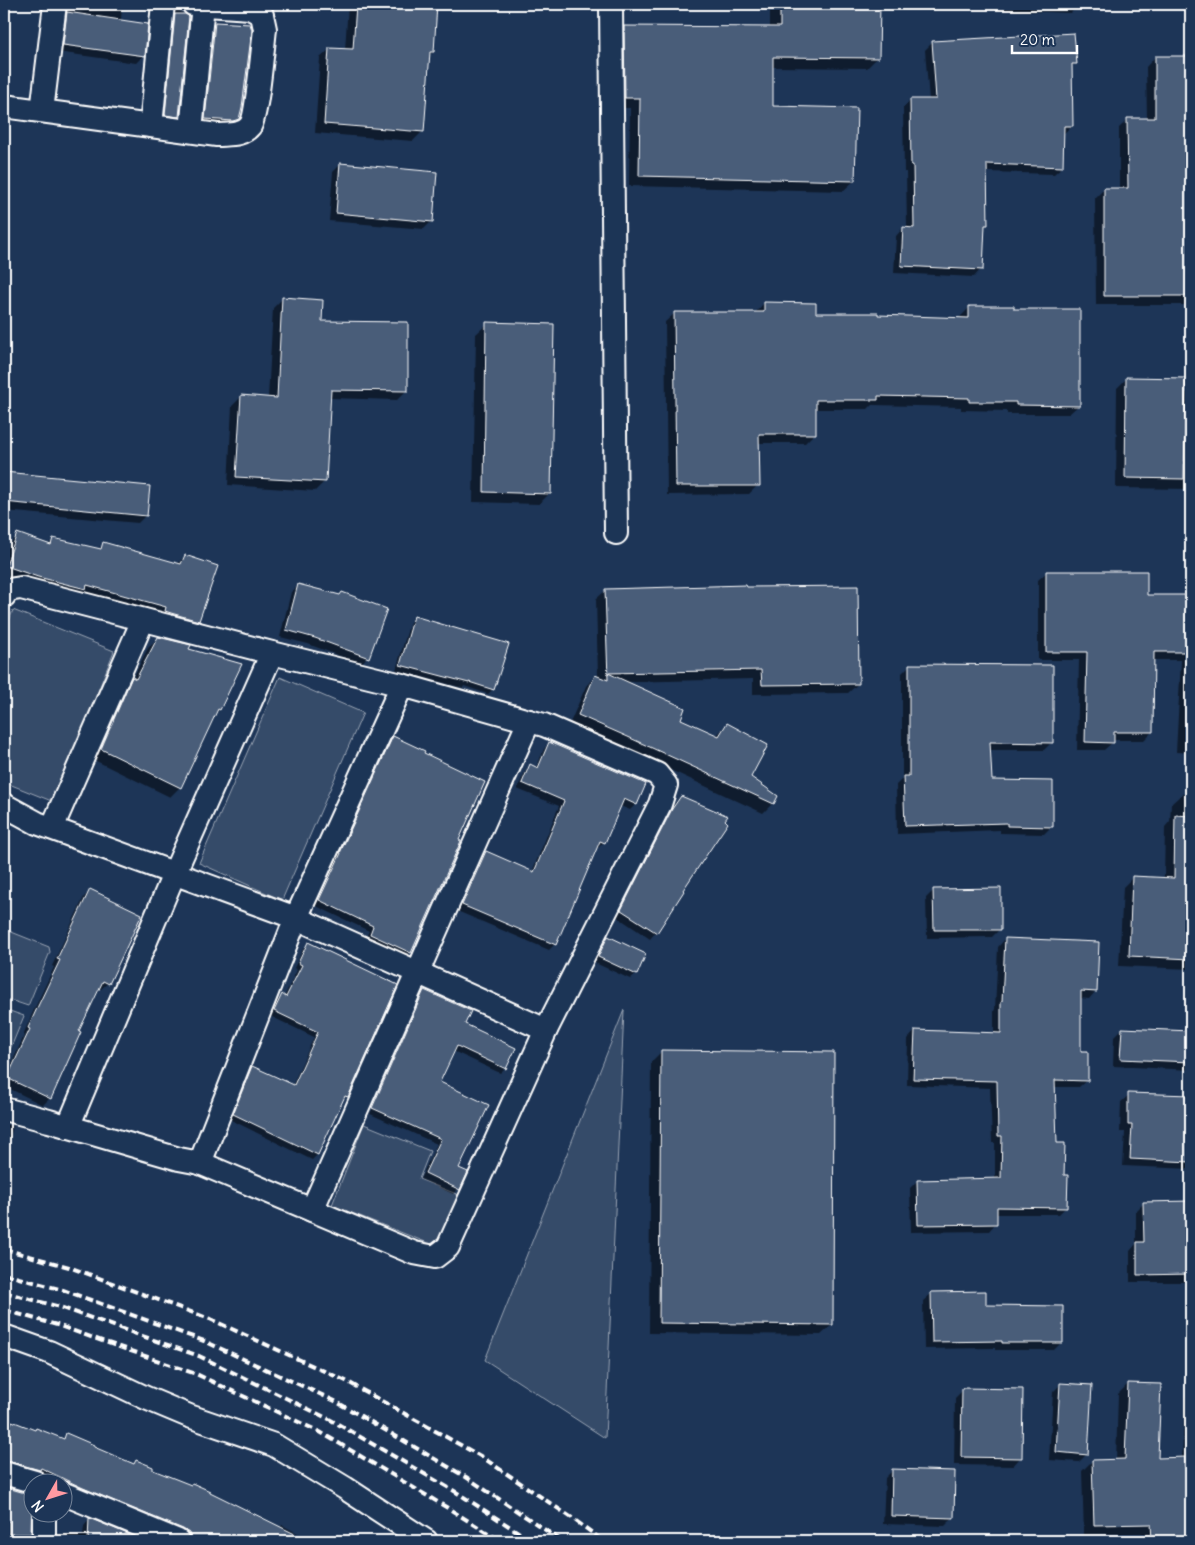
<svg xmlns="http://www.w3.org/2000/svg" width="1195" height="1545" font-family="Delius,sans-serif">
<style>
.green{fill:#364b69;stroke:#9aa5b4}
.shadow{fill:#0007;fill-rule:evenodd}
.building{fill:#4a5d79;stroke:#fff}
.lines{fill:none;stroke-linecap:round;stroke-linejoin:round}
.minor-casing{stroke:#fff;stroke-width:26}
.minor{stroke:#1d3557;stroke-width:22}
.rail{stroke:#fff;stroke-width:4;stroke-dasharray:8 4;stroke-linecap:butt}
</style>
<rect width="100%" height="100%" fill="#1d3557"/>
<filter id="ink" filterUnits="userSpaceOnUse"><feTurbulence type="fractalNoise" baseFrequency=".02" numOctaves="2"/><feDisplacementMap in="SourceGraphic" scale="10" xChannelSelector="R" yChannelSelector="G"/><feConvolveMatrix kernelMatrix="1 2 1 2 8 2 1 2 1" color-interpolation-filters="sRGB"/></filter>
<g filter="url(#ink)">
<g class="green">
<path d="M13 610 114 651 54 802 4 782V634Z"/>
<path d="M280 677 363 713 282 900 199 863Z"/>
<path d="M4 929 49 947 50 952 28 1006 4 998Z"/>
<path d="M4 1009 24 1016 4 1064Z"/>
<path d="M624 1010 605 1438 485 1360Z"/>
<path d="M364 1124 430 1151 419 1179 459 1195 438 1247 332 1205Z"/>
</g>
<g class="shadow">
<path d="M58 4H122L121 21 143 56 136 63 57 52Z"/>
<path d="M169 4H179L180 11 187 17 178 116 173 121 161 120Z"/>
<path d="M348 4H436L433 52 428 56 423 131 413 141 315 133 320 58 330 49 345 50Z"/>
<path d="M770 4H878V57L867 68 772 67V107L854 181 843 191 629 186 630 108H615L614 38 625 27 770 28Z"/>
<path d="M985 4H1079L1071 13 985 9Z"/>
<path d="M213 22 249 25 236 119 229 126 199 125 208 27Z"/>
<path d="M933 42 1075 63 1070 68 1072 126 1063 134 1062 167 1054 174 986 172V224L983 227 981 269 974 277 894 273 896 236 903 228H907L906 172H904L903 108 911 100H929L925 50Z"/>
<path d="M1155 57H1191V305H1096L1095 198 1104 189H1119V128L1128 119H1147L1146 67Z"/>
<path d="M341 164 432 221 424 229 329 221 333 172Z"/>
<path d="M282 299 321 322 406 391 397 400 329 398 324 482 315 491 228 485 232 406 241 397 268 398 273 308Z"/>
<path d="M764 303 814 314 960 319V317L970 307 1079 405 1069 414H1007V411L961 410V407L872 405 868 409H814V434L805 443H758V485L749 494 667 495 665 322 675 313H755Z"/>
<path d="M487 324 550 493 539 504 473 502 476 334Z"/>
<path d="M1127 378 1184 393 1191 392V497V489L1116 488 1117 388Z"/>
<path d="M4 474 148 487 146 515 138 523 4 511Z"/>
<path d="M18 535 48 545 53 540 97 550 104 544 177 564 185 556 198 620 189 629 29 586 4 577V550L6 551 9 544Z"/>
<path d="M1047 572 1145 596H1190L1191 590V753L1176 752 1181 660H1152V732L1144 740H1113V742L1104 750H1077L1079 660H1038V580Z"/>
<path d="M298 586 339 596 367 657 361 664 308 644 280 637 291 592Z"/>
<path d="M606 590 858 684 848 693 753 694V679L624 682 679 719 716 736 727 724 749 777 773 803 763 813 619 746 569 725 586 686 595 676 598 677 596 599Z"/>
<path d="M415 617 493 689 488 694 464 686 463 688 396 670 410 622Z"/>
<path d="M158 638 188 650 219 710 215 714 180 787 170 797 92 759 123 688 132 680 148 648Z"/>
<path d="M910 665 1052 742 1044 750H989L990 781 1052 826 1044 834 1000 833V830L897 834 896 785 902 779V673Z"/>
<path d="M393 737 410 953 405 958 365 939 369 931 314 905 337 858H336L388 743Z"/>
<path d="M549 743 636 804 630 810 620 806 604 842 598 848 596 847 555 944 549 950 457 911 480 858 486 853 532 872 559 806 517 789 525 772 530 766 536 768 544 749Z"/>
<path d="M1182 794H1191V969L1119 966 1123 887 1133 877 1164 878 1165 827 1170 821 1171 804Z"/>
<path d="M682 797 681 890 656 932 650 939 616 916 666 817 675 803Z"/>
<path d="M934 890 1000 929 992 937 927 938 926 898Z"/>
<path d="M90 891 108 983 101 989 98 988 78 1032 50 1098 43 1105 4 1086V1080L24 1036 23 1035 32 1014 54 967 52 966 84 897Z"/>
<path d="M608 938 636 974 630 979 593 962 603 943Z"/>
<path d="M1005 939 1096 991 1089 999 1080 998V1052L1087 1080 1079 1087H1054L1055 1144 1066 1207 1059 1214H996V1223L989 1231 911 1232 910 1188 917 1181 995 1180V1143H992L990 1088 907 1085 908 1039 915 1031 994 1034V1011L995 1009 998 947Z"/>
<path d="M308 944 347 1096 341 1101 317 1155 312 1160 229 1119 247 1072 252 1067 292 1086 314 1037 270 1016 277 1001 282 996 284 997 297 970 294 968 303 949Z"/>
<path d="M424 991 463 1025 505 1068 500 1073 453 1051 438 1083 458 1169V1189L453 1194 420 1179 437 1144 368 1113 419 996ZM420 996H423L370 1114 368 1113Z"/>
<path d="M1122 1029 1191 1032V1070L1113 1066 1114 1037Z"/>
<path d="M662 1051 832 1325 821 1335 649 1333 651 1062Z"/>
<path d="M1129 1095 1191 1097V1169L1123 1166 1125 1132H1120L1121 1102Z"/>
<path d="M4 1124 13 1126 4 1163Z"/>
<path d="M1144 1203H1191V1282H1130V1251L1136 1244V1211Z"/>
<path d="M931 1294 985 1306 1062 1342 1054 1350H995V1348L924 1349 923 1301Z"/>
<path d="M1061 1384 1087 1454 1079 1462 1049 1460 1053 1392Z"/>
<path d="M1128 1384 1157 1459H1182L1185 1397 1191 1390V1472H1185L1187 1538 1184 1541H1142V1533L1084 1535 1082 1471 1092 1461H1116L1118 1394Z"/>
<path d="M963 1390 1020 1458 1013 1466 954 1465 955 1398Z"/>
<path d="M4 1420 62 1440 67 1434 92 1447 133 1464 136 1461 151 1470 280 1528 282 1525 312 1541H184L62 1482H54L34 1473 4 1467Z"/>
<path d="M893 1470 953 1518 945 1526 883 1524 885 1478Z"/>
<path d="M4 1488 32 1496V1504L30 1512V1541H4Z"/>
<path d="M89 1520 141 1541H52L58 1534 83 1535 84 1526Z"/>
</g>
<g class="building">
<path d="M356 4H437L434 52H430L424 132 324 124 329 48 353 49Z"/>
<path d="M780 4H880L879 58 773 57V106L857 108 855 181 639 176 640 98H625L624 26 780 27Z"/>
<path d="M67 12 148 24 145 56 63 45Z"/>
<path d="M175 14H185L189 16 179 117 165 115Z"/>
<path d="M215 22 250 24 252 30 242 107 239 119 233 121 205 119Z"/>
<path d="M1074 33 1077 64H1072L1073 126H1064L1063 167 987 164 988 225H985L983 270 901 266 903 227 914 228 913 165H911L910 99H936L932 41Z"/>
<path d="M1155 56H1191V296H1104V188H1128L1127 118H1155Z"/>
<path d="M340 163 437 172 433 222 336 213Z"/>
<path d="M282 297 323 300 322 321 408 322V391L331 390 326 482 236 477 241 395 277 398Z"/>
<path d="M764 302 816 303V313H878V315L969 318V306H1014V309H1080V406L1016 405V402H969V398L878 396V400H816V434H759L760 486H676L674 312H764Z"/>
<path d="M486 322 554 324 551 494 484 492Z"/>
<path d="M1126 377 1186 378 1184 479 1125 478Z"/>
<path d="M4 472 150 486 147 516 4 502Z"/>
<path d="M17 533 51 545 53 538 101 549 103 542 181 564 185 555 218 566 199 621 171 613 165 611 166 607 87 585 86 589 38 577 6 566Z"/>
<path d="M1046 571H1147V595H1191V652H1154L1153 732H1114V743L1085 742 1087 652H1046Z"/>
<path d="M298 584 340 595 342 592 387 609 369 658 315 638 286 630Z"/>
<path d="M746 585 747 587 858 586 859 684 762 685 761 670 608 673 685 708 681 719 719 736 727 723 768 745 751 777 778 796 774 804 628 737 578 715 595 675 608 680 605 589Z"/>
<path d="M414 616 509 644 494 690 469 682V683L400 665Z"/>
<path d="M158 637 191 645 189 649 242 664 220 710 218 709 181 788 101 749 132 677 136 679Z"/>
<path d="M909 664 1053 665V743L990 742 992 780 1053 781V827L1007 826V823L905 826 903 776H909Z"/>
<path d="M393 736 425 751 424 753 485 782 459 840 461 841 411 953 370 934 373 926 319 900 341 853H340Z"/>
<path d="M549 742 646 784 637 805 624 799 605 843 600 841 556 945 462 905 486 851 534 872 564 801 522 783 530 764 538 768Z"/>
<path d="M681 796 728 816 725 820 728 823 683 890 684 891 657 933 621 910 672 809Z"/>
<path d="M1175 815 1191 816V959L1129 956 1132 876 1174 878Z"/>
<path d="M1001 888V930H934L933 889Z"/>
<path d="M90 889 142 914 109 984 103 981 79 1031 81 1032 51 1099 7 1078 30 1029 28 1028 38 1006 60 960 57 959Z"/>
<path d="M608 936 646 954 637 975 598 957Z"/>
<path d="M1005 938 1099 942 1097 992 1081 991V1051H1088V1081L1055 1080 1057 1143H1065L1064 1175H1068L1067 1208 997 1207V1224L918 1225 917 1180 1001 1178 1002 1136H998L997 1081 913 1079 915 1030 1001 1033V1002H1002Z"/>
<path d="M308 942 398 985 348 1097 345 1096 318 1155 233 1114 252 1066 294 1085 318 1032 274 1011 282 994 286 997 302 965 298 963Z"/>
<path d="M424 990 471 1011 465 1024 516 1048 506 1069 457 1046 440 1082 489 1105 459 1168 468 1172 460 1190 425 1173 441 1139 372 1108Z"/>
<path d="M1122 1028 1191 1031V1062L1120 1059Z"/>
<path d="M661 1050 834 1052 833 1325 659 1323Z"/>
<path d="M1128 1093 1191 1095V1162L1130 1159 1132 1125H1128Z"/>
<path d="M1191 1201V1274L1137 1275V1242H1144L1143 1202Z"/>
<path d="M986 1291V1305L1063 1306V1343H1002V1341L932 1342 931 1292Z"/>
<path d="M1060 1383 1092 1385 1088 1455 1056 1452Z"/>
<path d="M1128 1383 1161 1384 1158 1458 1185 1457 1188 1539 1152 1540 1151 1524 1094 1525 1092 1460 1125 1459Z"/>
<path d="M962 1388 1023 1389 1022 1458 961 1457Z"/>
<path d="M12 1421 35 1430 36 1428 64 1439 66 1433 94 1445V1447L134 1464 136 1460 153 1467V1470L191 1485 192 1483 210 1491V1492L309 1541H191L189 1533 183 1529 83 1488 41 1468 40 1470 4 1460V1422L11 1424Z"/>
<path d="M892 1469 955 1471 954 1518 891 1516Z"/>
<path d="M4 1487 32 1495 31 1534H9V1521H4Z"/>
<path d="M89 1518 135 1537V1541H88Z"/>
</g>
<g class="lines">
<g class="minor-casing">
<g id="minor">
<path d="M611 4 616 533"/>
<path d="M4 106 217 135C229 134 242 136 250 126 257 117 263 45 265 29L262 15 250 8 193 4"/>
<path d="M42 111 55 4"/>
<path d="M151 126 163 4"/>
<path d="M191 131 203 4"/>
<path d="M4 596 8 590 21 588 272 653 402 685 529 721 544 725 657 774 666 785 660 804 546 1030 448 1247 435 1257 414 1253 200 1163 179 1159 49 1121 4 1109"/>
<path d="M4 805 37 823 296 918 546 1030"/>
<path d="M52 828 143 620"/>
<path d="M68 1127 174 874 272 653"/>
<path d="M200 1163 296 918 402 685"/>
<path d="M312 1210 529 721"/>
<path d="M4 1336 49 1352 146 1398 189 1416 274 1445 345 1488 426 1541"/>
<path d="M4 1473 35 1482"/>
<path d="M62 1493 178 1541"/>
<path d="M44 1512V1541"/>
</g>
</g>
<use href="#minor" class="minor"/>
<g class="rail">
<path d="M4 1249 69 1267 210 1319 346 1381 482 1457 572 1518 603 1541"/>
<path d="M4 1274 63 1290 204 1341 335 1401 466 1477 562 1541"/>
<path d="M4 1292 60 1307 199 1356 329 1419 456 1492 532 1541"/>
<path d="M4 1310 57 1325 196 1374 320 1432 446 1507 501 1541"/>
</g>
</g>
</g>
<rect width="1195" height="1545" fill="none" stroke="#1d3557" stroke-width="20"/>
<rect x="10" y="10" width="1175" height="1525" fill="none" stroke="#fff" stroke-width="2" filter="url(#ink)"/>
<g transform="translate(48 1498) rotate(231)"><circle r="24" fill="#1d3557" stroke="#77869a"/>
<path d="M0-4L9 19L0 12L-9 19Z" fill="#ff9aa2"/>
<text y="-8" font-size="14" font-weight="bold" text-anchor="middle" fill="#ffffff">N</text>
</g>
<path d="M1012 45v8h65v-8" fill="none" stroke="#ffffff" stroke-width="2.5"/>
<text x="1020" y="45" font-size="15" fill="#ffffff" stroke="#1d3557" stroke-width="4" paint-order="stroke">20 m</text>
</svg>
